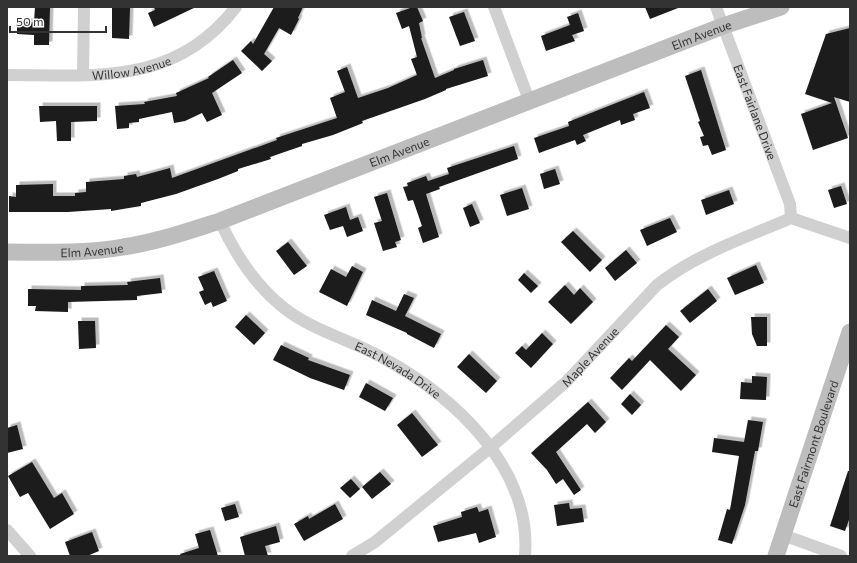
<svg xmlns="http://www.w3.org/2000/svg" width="857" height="563" font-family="Commissioner,sans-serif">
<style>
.building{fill:#1a1a1a;filter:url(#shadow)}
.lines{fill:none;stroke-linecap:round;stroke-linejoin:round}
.street{stroke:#d0d0d0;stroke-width:12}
.secondary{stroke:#bdbdbd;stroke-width:17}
.labels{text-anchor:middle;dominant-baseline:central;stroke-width:4;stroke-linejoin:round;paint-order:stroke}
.street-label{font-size:12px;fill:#333;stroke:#fff}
</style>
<defs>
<filter id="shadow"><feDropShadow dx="3.5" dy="-3.5" stdDeviation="0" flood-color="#0004"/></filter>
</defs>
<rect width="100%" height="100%" fill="#fff"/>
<g class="building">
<path d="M35 7H50L49 45H34V35L17 34V22H34Z"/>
<path d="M112 7H130L129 39 112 38Z"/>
<path d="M154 7H196L154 27 148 13 155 10Z"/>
<path d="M274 7H303L298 18 299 19 291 35 279 28 264 54 272 61 262 71 241 51 251 41 253 44Z"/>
<path d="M413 7H417L423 21 419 23 422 38H421L435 78 454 70V69L483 60 488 76 446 89V90L425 99 362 121 363 123 333 135 302 144V146L270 157 271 159 238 169V171L218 179 176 194 141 203V206L111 211V209L68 212H9V196L16 197V185L53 184V196H75V193L86 192V182L124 179V176L136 174 137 177 170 168 172 178 277 140 276 138 337 118 330 98 345 92 337 71 347 67 358 98 388 88 417 75 411 59 417 57 409 26 402 29 396 13Z"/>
<path d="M645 7H678V8L650 19Z"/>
<path d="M464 12 475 41 460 46 449 17Z"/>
<path d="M578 13 584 31 572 35 575 41 546 51 541 36 570 25 567 17Z"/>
<path d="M850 28V102L834 97 848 138 813 150 801 114 832 103 805 94 826 34Z"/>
<path d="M233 60 242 73 212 93 222 115 207 122 202 113 185 121 174 123 172 112 139 119V122L129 123V128L117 129 115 106 145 104 144 102 177 96 176 93 209 78 208 77Z"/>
<path d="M701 70 726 150 712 155 708 145 703 146 700 137 704 136 698 122 700 121 685 76Z"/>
<path d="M644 92 650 108 633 114 635 120 621 125 620 120 583 135 586 141 577 145 575 140 539 153 534 138 569 126 568 122Z"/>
<path d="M39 106H97V121L71 122V141H57L56 121 40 122Z"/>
<path d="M514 146 518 159 439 187 440 189 426 194 439 237 423 243 418 228 422 226 413 200 408 201 403 187 408 186 407 183 426 176 428 181 449 174 447 168Z"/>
<path d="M555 169 560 184 544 189 540 174Z"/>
<path d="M841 186 847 204 834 208 828 190Z"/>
<path d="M522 188 529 209 507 216 500 195Z"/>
<path d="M729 190 734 204 706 215 701 200Z"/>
<path d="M387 193 401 240 395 242 397 247 383 251 374 223 382 221 374 197Z"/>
<path d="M472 204 480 223 470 227 463 208Z"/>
<path d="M346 207 350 220 358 217 363 231 347 237 343 226 330 230 324 215Z"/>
<path d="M670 218 677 232 647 246 640 230Z"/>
<path d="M573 231 602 260 590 272 561 242Z"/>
<path d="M288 242 307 266 294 275 276 251Z"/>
<path d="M626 250 637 263 615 281 605 268Z"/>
<path d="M756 265 764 283 735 295 727 278Z"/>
<path d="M352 266 363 272 347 306 319 292 331 269 346 277Z"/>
<path d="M214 271 227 301 213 307 211 302 205 305 199 292 204 290 198 277Z"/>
<path d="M524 273 538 286 531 293 518 280Z"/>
<path d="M160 278 162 293 137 296V300L68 302V312L35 311 36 306H28V289L81 290V286L128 285 127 282Z"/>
<path d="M565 285 574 295 580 288 593 302 571 324 548 302Z"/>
<path d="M708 289 717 301 690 323 680 311Z"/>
<path d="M404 294 414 298 405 316 441 334 434 348 407 334V333L366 315 372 300 396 311Z"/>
<path d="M246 315 265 333 254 345 235 327Z"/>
<path d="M751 317H767V346H757L752 334Z"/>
<path d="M78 321H95L96 348 79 349Z"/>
<path d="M666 325 679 337 668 349 696 375 681 391 650 360 622 390 610 378 629 358 632 361Z"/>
<path d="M542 333 553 344 531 368 515 353 522 346 526 350Z"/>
<path d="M281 345 309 358 308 360 350 375 344 390 310 378 273 360Z"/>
<path d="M469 354 497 381 486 393 457 367Z"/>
<path d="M752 376 767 377 766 400 740 399 741 382 752 383Z"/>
<path d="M366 383 393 398 385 411 359 397Z"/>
<path d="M630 394 641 405 632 415 621 404Z"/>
<path d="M588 402 606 422 595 433 587 424 556 452 581 490 574 495 563 479 556 484 547 470 531 453Z"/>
<path d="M412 413 438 445 422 457 397 425Z"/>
<path d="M748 420 763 422 758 451H755L745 505 732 544 718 540 727 509 730 510 739 456 712 452 714 438 744 442Z"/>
<path d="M17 425 23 449 7 453V428Z"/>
<path d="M32 462 54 498 62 493 74 514 50 529 28 493 20 497 8 476Z"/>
<path d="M848 471H850V517L845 531 830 526Z"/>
<path d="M380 472 391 484 372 499 362 487Z"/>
<path d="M351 479 360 489 350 498 340 488Z"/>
<path d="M569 503 570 509 582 508 584 522 557 526 554 505Z"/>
<path d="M235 504 239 517 225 521 221 508Z"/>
<path d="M335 504 343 519 304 541 294 524 308 516 309 519Z"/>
<path d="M477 507 479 512 488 509 496 537 479 543 476 533 438 542 433 526 462 517 461 512Z"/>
<path d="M276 526 280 542 265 546 268 556H245L240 537Z"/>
<path d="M210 530 218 556H181L180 554 199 548 195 534Z"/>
<path d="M92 532 99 551 87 556H70L65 542Z"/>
</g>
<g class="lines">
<g class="street">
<path d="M494 7 529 100"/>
<path id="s1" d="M716 7 790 204 791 218"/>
<path id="s2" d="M7 75C96 75 175 86 236 7"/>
<path d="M83 75 84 7"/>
<path id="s3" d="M220 221C235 254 255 285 284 308 313 331 351 340 383 358 455 397 532 468 525 556"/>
<path d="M7 530 30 556"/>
<path d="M783 535 841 556"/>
<path id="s4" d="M352 556 375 542 491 447 567 381 657 285C696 254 745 238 791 218L850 238"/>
</g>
<g class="secondary">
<path id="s5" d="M7 252C46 252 85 254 123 247 157 242 188 231 220 221L723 26 781 7"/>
<path id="s6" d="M776 556 850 332"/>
</g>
</g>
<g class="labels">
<g class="street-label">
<text stroke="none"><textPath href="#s5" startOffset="733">Elm Avenue</textPath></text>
<text stroke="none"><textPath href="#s2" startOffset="125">Willow Avenue</textPath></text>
<text stroke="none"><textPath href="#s1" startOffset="112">East Fairlane Drive</textPath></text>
<text stroke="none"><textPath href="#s5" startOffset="409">Elm Avenue</textPath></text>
<text stroke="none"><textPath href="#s5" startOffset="85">Elm Avenue</textPath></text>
<text stroke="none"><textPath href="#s4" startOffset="311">Maple Avenue</textPath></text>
<text stroke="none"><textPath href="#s3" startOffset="239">East Nevada Drive</textPath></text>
<text stroke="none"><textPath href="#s6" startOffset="118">East Fairmont Boulevard</textPath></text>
</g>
</g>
<rect width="857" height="563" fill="none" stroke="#333333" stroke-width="16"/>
<path d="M10 26v6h96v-6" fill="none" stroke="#333333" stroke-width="2"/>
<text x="16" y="26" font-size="12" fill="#333333" stroke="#ffffff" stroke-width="3" paint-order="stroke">50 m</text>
</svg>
